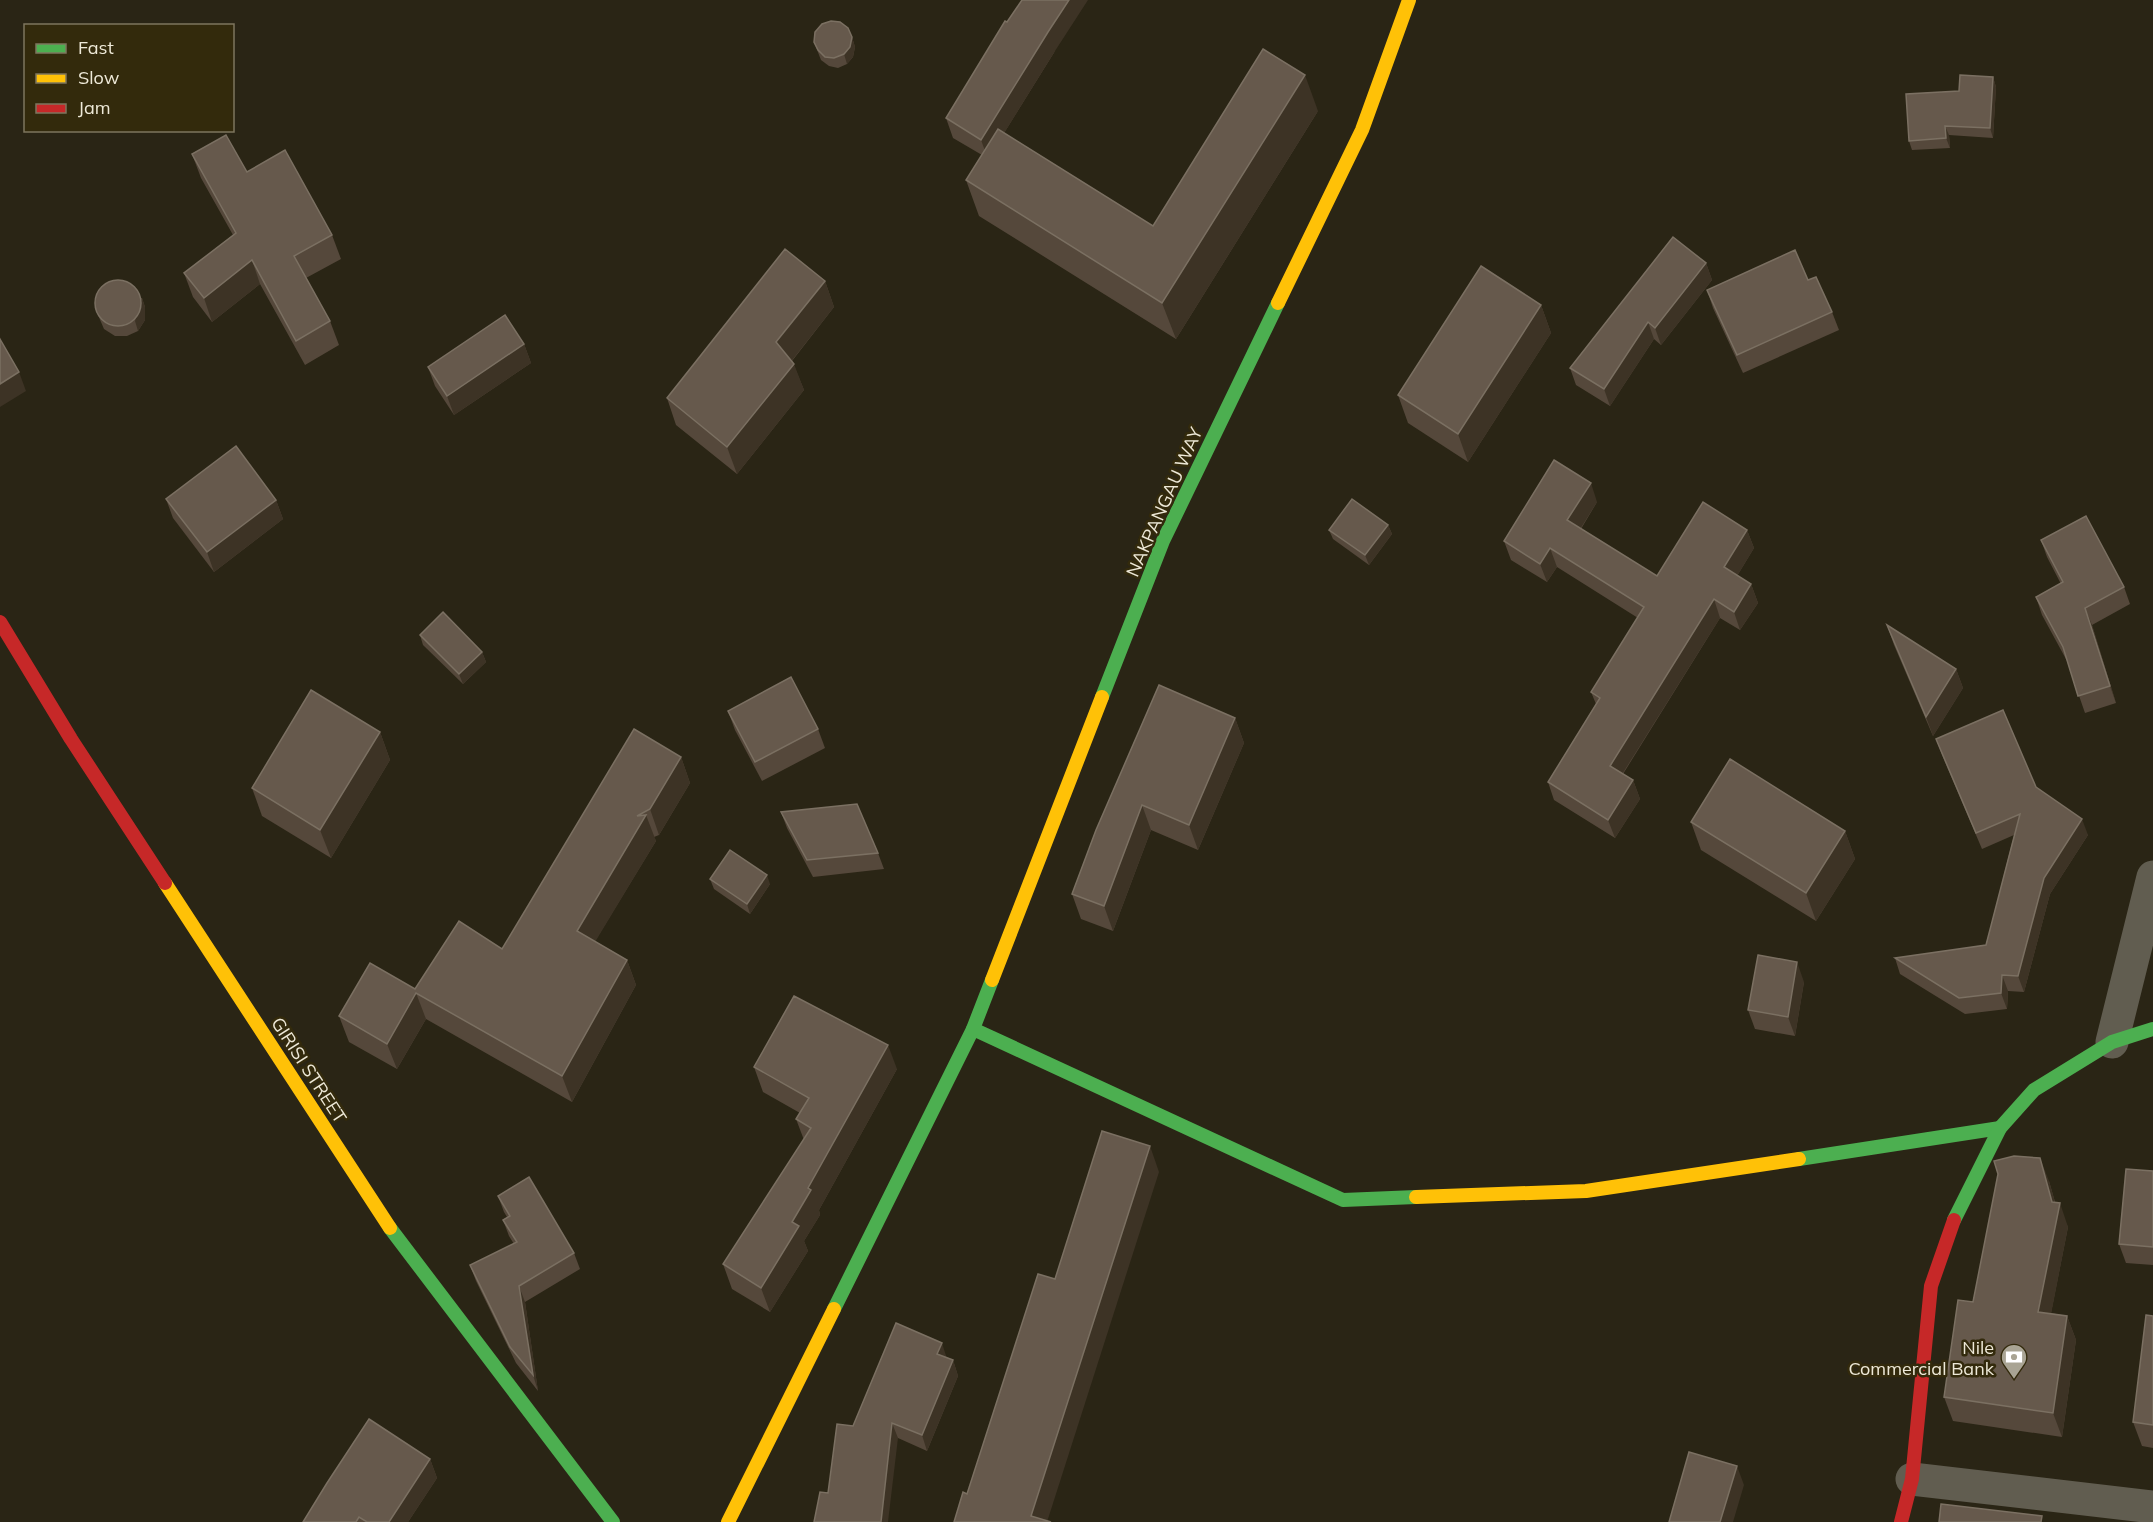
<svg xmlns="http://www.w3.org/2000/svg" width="2153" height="1522" font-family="Mulish,sans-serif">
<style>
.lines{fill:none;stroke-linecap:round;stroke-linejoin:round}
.street{stroke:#615d50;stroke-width:33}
.fast{stroke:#4caf50;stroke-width:14}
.slow{stroke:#ffc107;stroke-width:14}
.jam{stroke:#c62828;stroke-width:14}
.wall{fill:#55483b}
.shaded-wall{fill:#3d3325}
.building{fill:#66594c;stroke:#7b7062;stroke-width:1.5}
.labels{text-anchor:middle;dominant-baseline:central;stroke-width:5;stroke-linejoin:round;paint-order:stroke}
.street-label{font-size:18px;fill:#eee9d8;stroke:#332a0c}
.poi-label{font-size:18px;fill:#eee9d8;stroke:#332a0c;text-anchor:end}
</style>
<rect width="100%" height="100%" fill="#2a2515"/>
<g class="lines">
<g class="street">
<path d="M2112 1042 2153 877"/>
<path d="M1912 1479 2153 1507"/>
</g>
<g class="fast">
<path d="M1102 697 1163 541 1278 303"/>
<path d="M973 1029 1343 1200 1416 1197"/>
<path d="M1799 1159 2000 1128"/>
<path d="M1954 1220 2000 1128 2034 1090 2112 1042 2153 1029"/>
<path d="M390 1228 613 1522"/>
<path d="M834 1309 973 1029 992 980"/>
</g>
<g class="slow">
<path d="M1278 303 1362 130 1409 0"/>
<path d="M165 883 390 1228"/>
<path d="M992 980 1102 697"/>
<path d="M1416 1197 1586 1191 1799 1159"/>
<path d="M728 1522 834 1309"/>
</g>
<g class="jam">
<path d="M0 622 71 739 165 883"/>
<path d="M1901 1522 1912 1479 1931 1286 1954 1220"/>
</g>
</g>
<g class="wall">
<path d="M852 37 855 47 853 57 847 64 838 68 829 66 821 60 814 42Z"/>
<path d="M1055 51 1004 133 1153 226 1318 111 1176 339 979 216 966 180 982 155 953 138 946 118Z"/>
<path d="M1993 77 1996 87 1993 138 1949 135 1950 148 1912 150 1909 141Z"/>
<path d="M192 154 247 172 332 235 341 259 306 278 330 321 339 345 305 365 260 284 212 322 193 297 184 273 233 235 201 178Z"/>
<path d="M1706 263 1712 280 1661 345 1654 339 1610 406 1576 385 1570 368Z"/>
<path d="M1808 280 1832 312 1839 330 1743 373 1713 308 1707 290Z"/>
<path d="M825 281 834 307 792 361 804 390 737 474 676 425 667 398Z"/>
<path d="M142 298 145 307V320L138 331 127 336H115L104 329 95 308Z"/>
<path d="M1541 305 1551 333 1468 462 1408 423 1398 395Z"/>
<path d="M524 344 531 363 454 415 435 386 428 367Z"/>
<path d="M166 499 276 500 283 519 214 572 173 518Z"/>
<path d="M1597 502 1581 529 1657 576 1747 530 1754 548 1737 576 1751 584 1758 603 1740 630 1720 618 1623 774 1633 780 1640 799 1615 838 1554 800 1548 782 1596 704 1591 692 1638 618 1557 567 1547 582 1511 560 1504 541Z"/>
<path d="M1388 525 1392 534 1369 565 1333 539 1329 530Z"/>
<path d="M2041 540 2124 587 2130 604 2092 625 2116 703 2085 713 2067 661 2042 615 2036 597 2061 584 2047 557Z"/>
<path d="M1887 625 1956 669 1963 688 1933 736 1894 645Z"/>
<path d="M420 635 482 652 486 662 463 684 423 645Z"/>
<path d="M728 711 818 729 825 748 762 781 735 730Z"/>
<path d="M1235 718 1244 743 1198 850 1151 830 1113 931 1081 919 1072 894 1096 830Z"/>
<path d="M380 732 390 760 331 858 262 816 252 788Z"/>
<path d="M1936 739 2036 787 2088 835 2050 894 2024 992 2008 991 2007 1009 1965 1014 1900 974 1895 958 1986 945 2014 835 1982 849 1942 755Z"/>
<path d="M681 757 690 783 659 835 654 837 656 841 595 941 627 960 636 985 572 1102 426 1019 397 1069 349 1042 339 1016 415 989 502 949Z"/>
<path d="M781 812 878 853 884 869 813 877 787 828Z"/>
<path d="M1691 822 1845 831 1855 859 1816 921 1701 850Z"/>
<path d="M710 879 770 884 750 914 714 889Z"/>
<path d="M1804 982 1795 1036 1755 1029 1748 1010Z"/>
<path d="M754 1067 897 1069 819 1210 820 1215 804 1241 808 1251 770 1312 732 1289 723 1264 804 1140 796 1119 800 1113 763 1092Z"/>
<path d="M2153 1171V1265L2126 1263 2119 1244Z"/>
<path d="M2049 1181 2055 1202 2068 1227 2051 1313 2067 1316 2076 1340 2062 1437 1953 1421 1944 1397 1973 1302Z"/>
<path d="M498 1196 574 1253 580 1269 525 1302 538 1391 516 1363 476 1281 470 1265 514 1244 509 1236 503 1220 507 1217 504 1212Z"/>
<path d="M2153 1316V1448L2142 1446 2133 1422Z"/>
<path d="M947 1358 953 1360 958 1376 927 1451 898 1438 853 1426Z"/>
<path d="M430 1459 437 1478 408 1522H303Z"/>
</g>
<g class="shaded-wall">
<path d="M1069 0H1088L1055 51 988 159 981 140 1048 32Z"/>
<path d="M852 37 855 47 853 57 847 64 844 54Z"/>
<path d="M1305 75 1318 111 1176 339 1162 303Z"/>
<path d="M1993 77 1996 87 1993 138 1990 128Z"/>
<path d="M1945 126 1949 135 1950 148 1946 138Z"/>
<path d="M252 260 260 284 212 322 204 298Z"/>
<path d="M1706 263 1712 280 1661 345 1655 328Z"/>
<path d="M825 281 834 307 786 368 776 342Z"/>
<path d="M142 298 145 307V320L138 331 135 321Z"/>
<path d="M1541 305 1551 333 1468 462 1458 434Z"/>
<path d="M1648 322 1654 339 1610 406 1604 389Z"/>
<path d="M524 344 531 363 454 415 447 396Z"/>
<path d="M794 364 804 390 737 474 727 447Z"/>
<path d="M19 372 26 391 0 407V384Z"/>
<path d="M1591 483 1597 502 1574 539 1567 520Z"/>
<path d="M276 500 283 519 214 572 207 552Z"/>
<path d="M1388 525 1392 534 1369 565 1365 555Z"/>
<path d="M1747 530 1754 548 1731 586 1724 567Z"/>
<path d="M1550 548 1557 567 1547 582 1540 564Z"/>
<path d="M1751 584 1758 603 1740 630 1734 612Z"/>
<path d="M1714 599 1720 618 1616 784 1610 766Z"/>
<path d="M2085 608 2092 625 2116 703 2110 686Z"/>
<path d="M482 652 486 662 463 684 459 674Z"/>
<path d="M1956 669 1963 688 1933 736 1926 717Z"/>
<path d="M1235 718 1244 743 1198 850 1189 825Z"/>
<path d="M380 732 390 760 331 858 320 830Z"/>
<path d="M681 757 690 783 659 835 650 809Z"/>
<path d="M1633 780 1640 799 1615 838 1608 820Z"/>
<path d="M1142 805 1151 830 1113 931 1104 906Z"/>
<path d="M646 815 656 841 586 957 577 931Z"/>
<path d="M2082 819 2088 835 2050 894 2024 992 2018 976 2044 878Z"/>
<path d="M1845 831 1855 859 1816 921 1806 893Z"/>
<path d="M767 875 770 884 750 914 747 904Z"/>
<path d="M627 960 636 985 572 1102 562 1076Z"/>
<path d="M1797 962 1804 982 1795 1036 1788 1017Z"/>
<path d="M2002 975 2008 991 2007 1009 2001 993Z"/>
<path d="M416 993 426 1019 397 1069 387 1044Z"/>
<path d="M888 1045 897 1069 819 1210 820 1215 804 1241 808 1251 770 1312 761 1288 808 1188Z"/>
<path d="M1150 1146 1159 1172 1047 1522 1031 1516Z"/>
<path d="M2040 1158 2049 1181 2058 1213 2060 1203 2068 1227 2047 1335 2038 1312 2052 1202Z"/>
<path d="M519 1286 525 1302 538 1391 533 1375Z"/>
<path d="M2067 1316 2076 1340 2062 1437 2053 1413Z"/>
<path d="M942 1343 947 1359 937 1354Z"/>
<path d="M953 1360 958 1376 927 1451 922 1435Z"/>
<path d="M892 1423 898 1438 888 1522H881Z"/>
<path d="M430 1459 437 1478 408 1522H389Z"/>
<path d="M1737 1466 1744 1485 1733 1522H1720Z"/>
</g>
<g class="building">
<path d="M1022 0H1069L1048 32 981 140 946 118 1005 21 1007 22Z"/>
<path d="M831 21 840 22 848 28 852 37 850 47 844 54 834 58 825 57 818 50 814 42 815 32 822 24Z"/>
<path d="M1263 49 1305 75 1162 303 966 180 998 129 1153 226Z"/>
<path d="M1960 75 1993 77 1990 128 1945 126 1946 138 1909 141 1906 94 1959 91Z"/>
<path d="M226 135 247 172 285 150 332 235 294 256 330 321 296 341 252 260 204 298 184 273 236 233 192 154Z"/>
<path d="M1673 237 1706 263 1655 328 1648 322 1604 389 1570 368Z"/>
<path d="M785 249 825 281 776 342 794 364 727 447 667 398Z"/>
<path d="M1795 250 1808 280 1816 277 1832 312 1737 355 1707 290Z"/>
<path d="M1481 266 1541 305 1458 434 1398 395Z"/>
<circle cx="118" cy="303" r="23"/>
<path d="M505 315 524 344 447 396 428 367Z"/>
<path d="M0 339 19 372 0 384Z"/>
<path d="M236 446 276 500 207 552 166 499Z"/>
<path d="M1554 460 1591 483 1567 520 1657 576 1703 502 1747 530 1724 567 1751 584 1734 612 1714 599 1610 766 1633 780 1608 820 1548 782 1600 698 1591 692 1644 607 1550 548 1540 564 1504 541Z"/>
<path d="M1352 499 1388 525 1365 555 1329 530Z"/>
<path d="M2086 516 2124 587 2085 608 2110 686 2078 696 2063 647 2036 597 2063 582 2041 540Z"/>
<path d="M443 612 482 652 459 674 420 635Z"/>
<path d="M1887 625 1956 669 1926 717Z"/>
<path d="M791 677 818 729 755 762 728 711Z"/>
<path d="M1159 685 1235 718 1189 825 1142 805 1104 906 1072 894 1096 830Z"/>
<path d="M311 690 380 732 320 830 252 788Z"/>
<path d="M2003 710 2036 787 2082 819 2044 878 2018 976 2002 975 2001 993 1959 998 1895 958 1986 945 2020 814 1976 833 1936 739Z"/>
<path d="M634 729 681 757 650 809 637 816 646 815 577 931 627 960 562 1076 416 993 387 1044 339 1016 370 963 415 989 459 921 502 949Z"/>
<path d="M1730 759 1845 831 1806 893 1691 822Z"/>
<path d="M857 804 878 853 807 860 781 812Z"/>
<path d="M730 850 767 875 747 904 710 879Z"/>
<path d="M1758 955 1797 962 1788 1017 1748 1010Z"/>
<path d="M794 996 888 1045 808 1188 811 1190 792 1222 799 1226 761 1288 723 1264 811 1128 796 1119 809 1098 754 1067Z"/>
<path d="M1102 1131 1150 1146 1031 1516 1051 1522H954L963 1492 967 1494 1038 1274 1055 1279Z"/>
<path d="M2014 1156 2040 1158 2052 1202 2060 1203 2038 1312 2067 1316 2053 1413 1944 1397 1958 1300 1973 1302 1998 1174 1994 1161Z"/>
<path d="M2126 1169 2153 1171V1247L2119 1244Z"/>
<path d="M529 1177 574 1253 519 1286 533 1375 510 1347 470 1265 517 1242 503 1220 510 1216 498 1196Z"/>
<path d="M2146 1315 2153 1316V1425L2133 1422Z"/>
<path d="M896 1323 942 1343 937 1354 953 1360 922 1435 892 1423 881 1522H814L820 1492 828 1493 837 1424 853 1426Z"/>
<path d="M369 1419 430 1459 389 1522H367L359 1517 356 1522H303L327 1483Z"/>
<path d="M1689 1452 1737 1466 1720 1522H1669Z"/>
<path d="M1941 1504 2042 1516 2041 1522H1939Z"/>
</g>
<defs>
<g id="bank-pin" transform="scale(1.35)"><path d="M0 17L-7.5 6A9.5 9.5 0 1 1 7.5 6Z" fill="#a9a494" stroke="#332a0c"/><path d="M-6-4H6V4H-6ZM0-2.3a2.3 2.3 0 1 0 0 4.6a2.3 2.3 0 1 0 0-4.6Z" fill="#fff"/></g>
</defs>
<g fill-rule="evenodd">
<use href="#bank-pin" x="2014" y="1357"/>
</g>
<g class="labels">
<g class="street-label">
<text transform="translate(1164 502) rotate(-66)">NAKPANGAU WAY</text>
<text transform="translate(309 1070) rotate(57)">GIRISI STREET</text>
</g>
<g class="poi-label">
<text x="1994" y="1347">Nile<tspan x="1994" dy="21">Commercial Bank</tspan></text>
</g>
</g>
<rect x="24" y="24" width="210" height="108" fill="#332a0c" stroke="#7e765e" stroke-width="1.5"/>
<rect x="36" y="44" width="30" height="9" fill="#4caf50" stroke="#7e765e" stroke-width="1.5"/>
<text x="78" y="54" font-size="18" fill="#eee9d8">Fast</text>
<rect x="36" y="74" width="30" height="9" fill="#ffc107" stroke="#7e765e" stroke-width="1.5"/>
<text x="78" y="84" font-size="18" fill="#eee9d8">Slow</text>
<rect x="36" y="104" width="30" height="9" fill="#c62828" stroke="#7e765e" stroke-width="1.5"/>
<text x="78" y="114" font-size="18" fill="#eee9d8">Jam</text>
</svg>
